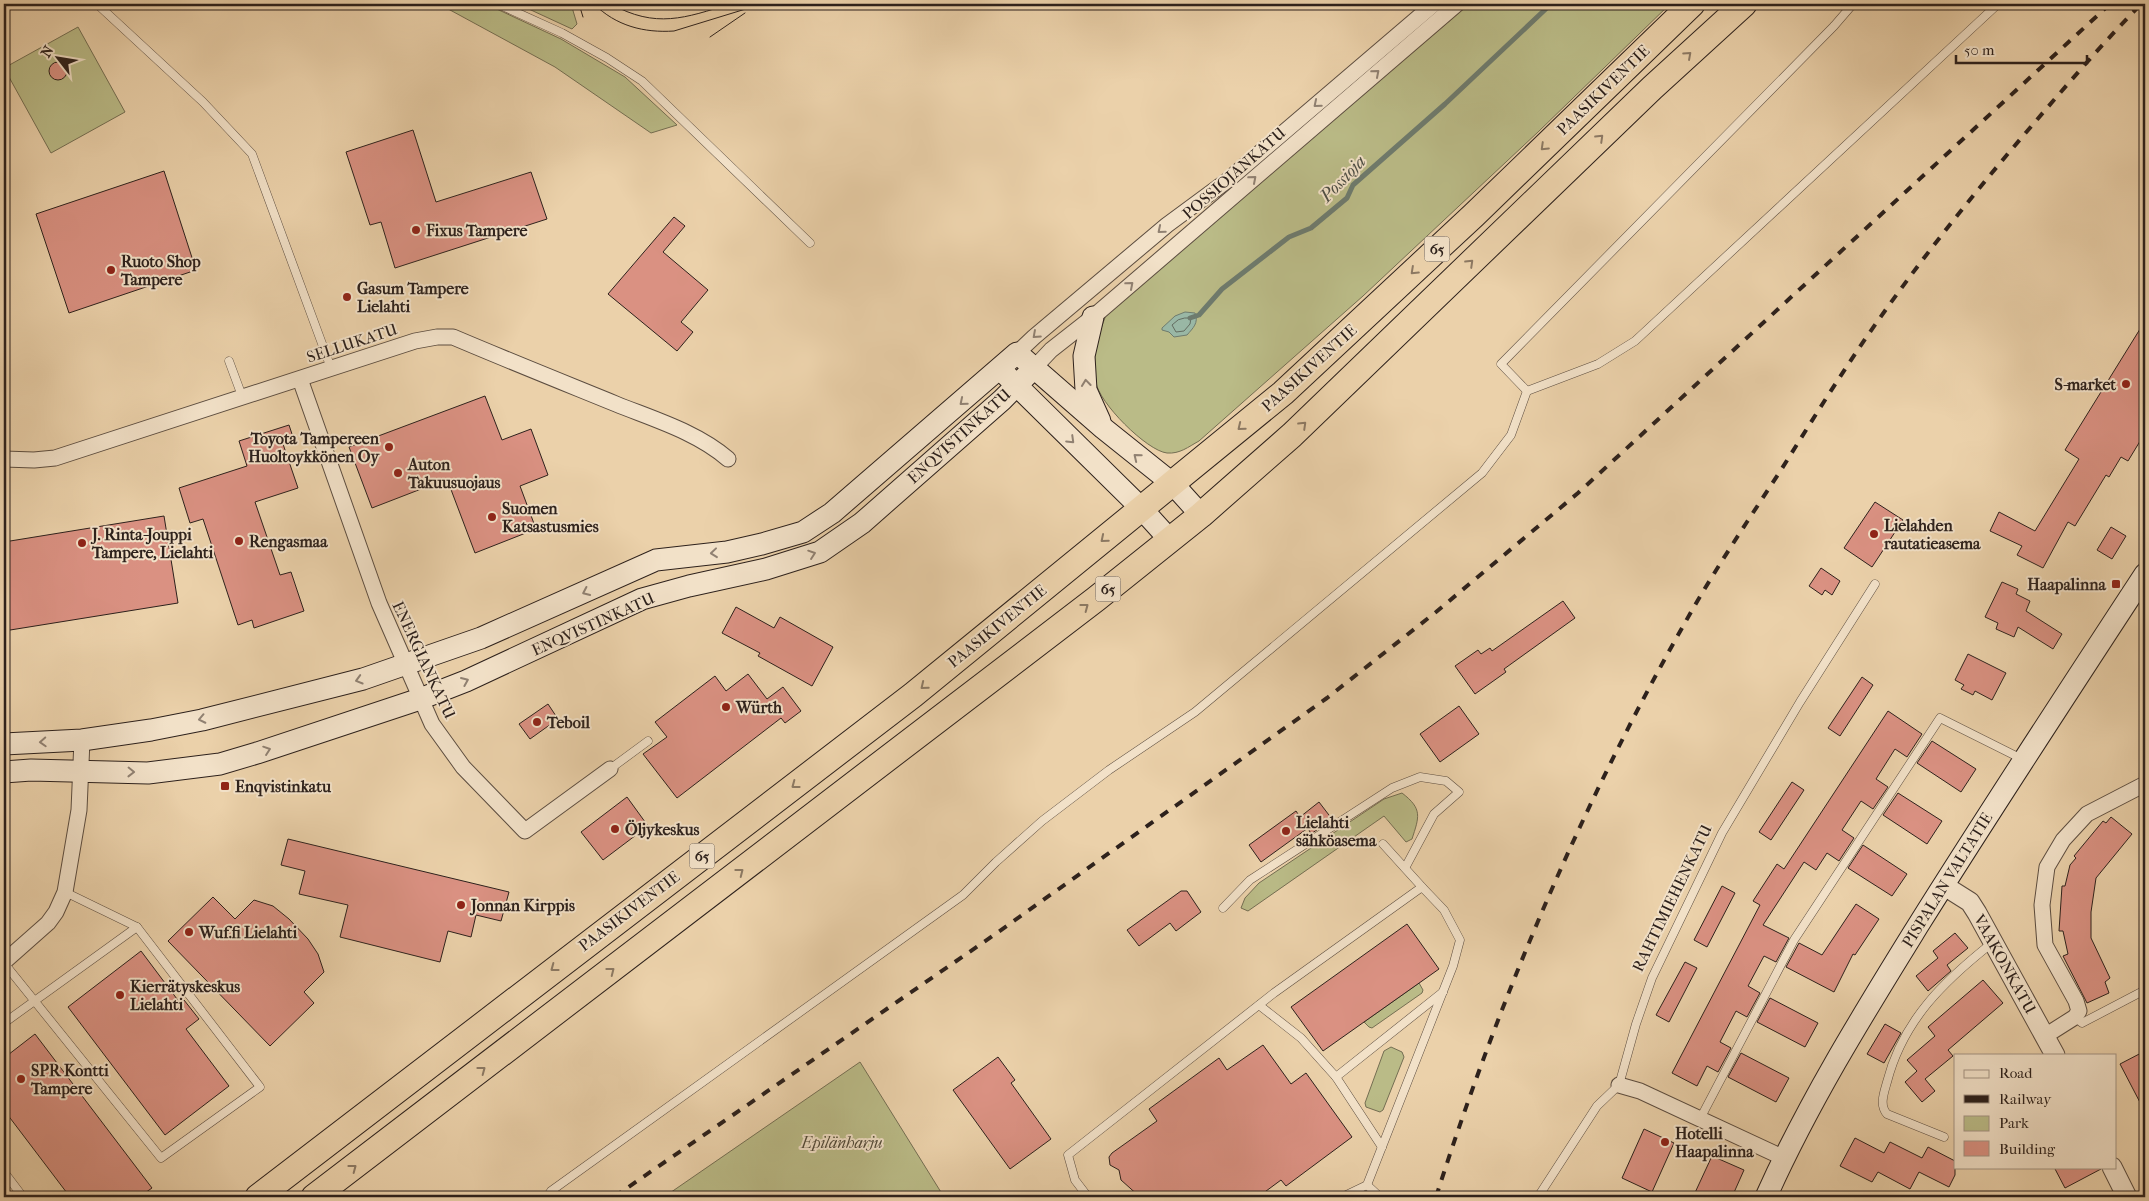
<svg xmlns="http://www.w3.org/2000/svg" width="2149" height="1201" font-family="'IM FELL French Canon',serif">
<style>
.green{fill:#babb87;stroke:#746e52}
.water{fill:#99b7a5;stroke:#6e7b6e}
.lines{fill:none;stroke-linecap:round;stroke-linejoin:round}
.shore{stroke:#636c60;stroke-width:1}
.stream{stroke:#6e7b6e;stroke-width:5}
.building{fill:#da9182;stroke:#2d211c}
.service-casing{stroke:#5c4d40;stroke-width:9}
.minor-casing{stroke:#5c4d40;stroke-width:17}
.tertiary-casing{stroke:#5c4d40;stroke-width:21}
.secondary-casing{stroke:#2d211c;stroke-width:23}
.trunk-casing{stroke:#2d211c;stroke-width:27}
.service{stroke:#f2e1c8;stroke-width:8}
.minor{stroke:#f2e1c8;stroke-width:15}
.tertiary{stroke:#f2e1c8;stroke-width:19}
.secondary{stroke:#f2e1c8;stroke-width:21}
.trunk{stroke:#ebd1aa;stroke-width:25}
.tram{stroke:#2d211c;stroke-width:1}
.rail{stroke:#2d211c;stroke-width:4;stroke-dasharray:9 9;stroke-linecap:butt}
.oneway{stroke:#8c7963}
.oneway2{stroke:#908172}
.poi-dot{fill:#8f2418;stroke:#f2e1c8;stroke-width:2}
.labels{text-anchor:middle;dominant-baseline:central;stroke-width:4;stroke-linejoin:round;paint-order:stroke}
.shield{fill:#f2e1c8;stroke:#685b50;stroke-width:1}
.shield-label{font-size:15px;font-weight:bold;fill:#2d211c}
.street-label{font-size:16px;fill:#2d211c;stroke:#f2e1c8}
.poi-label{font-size:16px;font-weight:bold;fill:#2d211c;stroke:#f2e1c8;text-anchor:start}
.park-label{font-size:16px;font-style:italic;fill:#504837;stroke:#f2e1c8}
.water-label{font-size:18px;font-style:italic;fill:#4d4e45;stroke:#f2e1c8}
</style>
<rect width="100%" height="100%" fill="#ebd1aa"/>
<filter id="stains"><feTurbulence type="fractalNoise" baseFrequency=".004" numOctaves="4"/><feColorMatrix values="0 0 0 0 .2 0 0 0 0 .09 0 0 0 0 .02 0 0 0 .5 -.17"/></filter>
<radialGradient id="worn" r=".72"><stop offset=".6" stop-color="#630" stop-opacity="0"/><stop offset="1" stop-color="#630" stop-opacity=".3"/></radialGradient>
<g class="green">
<path d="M439 4H486L561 39 625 77 677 125 651 133 555 67Z"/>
<path d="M518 4H571L577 24 572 29Z"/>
<path d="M1469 4H1670L1538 132 1363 296 1199 441C1188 447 1180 454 1167 453 1147 451 1098 402 1096 382 1092 354 1096 341 1106 315Z"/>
<path d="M78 27 125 112 51 153 4 68Z"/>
<path d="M1402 793C1423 809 1419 817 1412 839L1406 842 1384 816 1248 911 1241 908 1245 898 1259 883 1384 799Z"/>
<path d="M1419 983 1423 990 1422 993 1372 1028 1369 1027 1364 1022Z"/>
<path d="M1391 1047 1402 1052 1404 1057 1383 1110 1380 1112 1366 1107 1365 1103 1384 1051Z"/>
<path d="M860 1062 944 1197H664Z"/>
</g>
<path class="water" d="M1185 312 1195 313C1199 323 1193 328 1187 335L1174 337 1169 332 1162 330V328L1175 316Z"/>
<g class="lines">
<path class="shore" d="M1185 318H1191L1190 324 1184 331 1176 332 1172 325 1178 320Z"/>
<path class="stream" d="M1190 318 1199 315 1222 289 1289 237 1311 228 1347 198 1353 185 1445 104 1551 4"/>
</g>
<g class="building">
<circle cx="58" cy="71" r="9"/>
<path d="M413 130 436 202 531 172 547 219 395 268 381 222 370 225 346 152Z"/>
<path d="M164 171 196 270 69 313 36 214Z"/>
<path d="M674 217 685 226 663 252 708 290 681 322 693 332 677 351 608 294Z"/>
<path d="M2145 321V433L2128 461 2121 457 2109 477 2106 475 2075 526 2068 522 2043 568 2017 555 2022 546 1990 531 1999 512 2035 531 2079 459 2065 450Z"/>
<path d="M485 396 502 440 531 429 548 475 520 486 536 529 475 553 447 479 372 508 349 447Z"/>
<path d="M289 425 294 440 283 444 298 488 255 502 280 575 291 572 304 611 254 628 252 620 238 625 203 519 190 523 179 488 247 466 239 441Z"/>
<path d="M1875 502 1903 520 1872 567 1844 548Z"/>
<path d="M164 516 178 603 4 631V542Z"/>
<path d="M2111 527 2126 536 2112 559 2097 550Z"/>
<path d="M1821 568 1840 581 1832 595 1825 590 1822 595 1809 586Z"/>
<path d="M2002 582 2018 589 2016 594 2030 601 2026 611 2062 634 2053 649 2018 627 2014 637 1996 629 1998 623 1985 617Z"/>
<path d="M1563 601 1575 618 1504 669 1506 672 1475 694 1455 666 1478 650 1481 654 1490 648 1492 651Z"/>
<path d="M736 607 774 628 780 617 833 647 812 686 758 656 760 653 722 633Z"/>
<path d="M1968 654 2006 673 1992 700 1975 691 1973 695 1961 689 1964 685 1955 680Z"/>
<path d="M748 674 767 699 783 687 801 711 785 723 781 718 677 798 643 754 667 737 655 722 715 676 726 691Z"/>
<path d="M1862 677 1873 685 1840 736 1828 728Z"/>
<path d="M548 704 558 719 530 739 519 724Z"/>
<path d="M1459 706 1479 734 1440 762 1420 734Z"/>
<path d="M1888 711 1922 734 1907 757 1895 749 1876 779 1888 787 1873 809 1861 801 1842 830 1854 838 1839 861 1827 853 1816 870 1804 862 1763 925 1789 938 1776 962 1764 956 1748 986 1760 993 1747 1017 1736 1011 1720 1042 1731 1048 1718 1072 1707 1066 1697 1086 1672 1073 1760 905 1753 901 1777 864 1784 869Z"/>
<path d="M1932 741 1976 769 1961 792 1917 763Z"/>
<path d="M1792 782 1804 790 1771 840 1759 832Z"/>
<path d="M1898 793 1942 821 1927 844 1883 815Z"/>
<path d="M627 797 648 826 603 860 581 832Z"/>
<path d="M1319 802 1332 819 1311 834 1308 828 1261 862 1249 845 1296 811 1300 817Z"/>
<path d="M2111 817 2132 834 2096 878 2091 912V938L2110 978 2105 982 2109 993 2087 1003 2063 956 2068 954 2063 931H2059L2062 886H2065L2070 865 2076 858 2074 856 2103 821 2106 823Z"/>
<path d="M288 839 509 892 501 921 476 915 471 937 448 931 440 962 340 937 348 905 299 894 305 871 281 865Z"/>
<path d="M1863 845 1907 874 1892 896 1848 868Z"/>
<path d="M1722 886 1735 893 1707 947 1694 940Z"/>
<path d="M1181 891H1187L1201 912 1176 931 1170 923 1139 946 1127 930Z"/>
<path d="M213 897 235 919 254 900 273 906 289 919 308 939 318 954 324 972 304 992 314 1003 270 1046 168 941Z"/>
<path d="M1856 904 1879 919 1855 955 1853 954 1834 992 1786 967 1799 943 1822 955Z"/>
<path d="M1407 924 1439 969 1323 1051 1291 1007Z"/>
<path d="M1955 933 1968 948 1947 965 1951 971 1928 991 1916 976 1938 958 1933 951Z"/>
<path d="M141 951 180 1003 184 1000 199 1019 186 1029 229 1086 165 1135 68 1007Z"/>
<path d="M1685 962 1697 968 1669 1022 1656 1015Z"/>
<path d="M1983 980 2003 1003 1948 1050 1953 1056 1925 1079 1935 1091 1922 1102 1905 1082 1917 1071 1907 1060 1935 1036 1928 1027Z"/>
<path d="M1770 998 1818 1023 1805 1047 1757 1022Z"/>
<path d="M1885 1024 1901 1033 1884 1063 1867 1054Z"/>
<path d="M35 1034 152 1188 139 1197H70L4 1110V1058Z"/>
<path d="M1263 1045 1291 1084 1306 1073 1352 1137 1286 1186 1281 1180 1258 1197H1140L1121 1180 1119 1170 1110 1165 1109 1157 1112 1153 1157 1121 1149 1109 1219 1058 1227 1070Z"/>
<path d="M2145 1051V1112L2120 1064Z"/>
<path d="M1741 1053 1789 1078 1776 1102 1728 1077Z"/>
<path d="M998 1057 1015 1080 1011 1083 1051 1139 1010 1169 953 1090Z"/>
<path d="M1644 1129 1674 1143 1652 1192 1622 1178Z"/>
<path d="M1855 1138 1884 1153 1890 1142 1922 1158 1928 1147 1955 1161V1175L1949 1187 1919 1172 1910 1189 1878 1172 1872 1182 1840 1166Z"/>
<path d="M1712 1156 1744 1170 1732 1197H1693Z"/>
<path d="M2054 1167H2101V1169L2065 1188Z"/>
</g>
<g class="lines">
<g class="service-casing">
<g id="service">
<path d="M97 4 203 102 252 154 331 368"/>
<path d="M498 4 562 33 607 58 642 81 810 243"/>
<path d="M229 361 242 396"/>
<path d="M1527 391 1501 364 1834 26 1853 4"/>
<path d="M610 769 648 741"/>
<path d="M1383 844 1422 887"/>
<path d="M1223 908 1250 880 1392 788 1420 777 1446 781 1459 792 1434 814 1405 868"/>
<path d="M4 963 161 1158 260 1087 137 927"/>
<path d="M1259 1005 1301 1038 1336 1077"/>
<path d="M2075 1017 2082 1023 2145 990"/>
<path d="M4 1023 137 927 65 892"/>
<path d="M1700 1119 1794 940 1940 718 2022 759"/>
<path d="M1944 1137 1887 1114C1879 1105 1884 1093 1887 1082 1903 1020 1944 981 1992 943"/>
<path d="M1382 1147 1336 1077 1443 992"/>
<path d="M4 1172 23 1197"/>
<path d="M1367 1185 1380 1197"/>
<path d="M547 1197 551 1191 963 895 996 862 1042 821 1109 770 1195 712 1482 473 1511 435 1527 391 1598 364 1635 341 1998 4"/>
<path d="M1088 1197 1075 1180 1068 1155 1274 993 1422 887 1444 910 1460 940 1453 966 1367 1185 1342 1197"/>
<path d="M1538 1197 1597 1106 1619 1085 1636 1024 1652 978 1722 833 1800 702 1875 584"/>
</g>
</g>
<g class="minor-casing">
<g id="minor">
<path d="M1017 353 1034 337 1167 225 1228 180 1434 4"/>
<path d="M1034 368 1051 350 1093 317 1457 4"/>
<path d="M300 379 379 603 432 724 463 767 525 831 610 769"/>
<path d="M4 459 34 460 55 458 415 341 437 337H453C507 360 562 382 616 404 653 419 697 432 728 459"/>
<path d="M4 962 48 923 56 912 65 892 79 810 82 740"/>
<path d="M2045 1036 2075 1017 2079 1011 2076 1001 2045 945 2042 905 2047 867 2063 840 2087 814 2145 784"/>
<path d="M1619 1085 1640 1091 1784 1158"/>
</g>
</g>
<g class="tertiary-casing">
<g id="tertiary">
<path d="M1943 885 1970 902 1977 913 2055 1055"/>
<path d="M2112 1167 2127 1197"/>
</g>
</g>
<g class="secondary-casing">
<g id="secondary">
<path d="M1093 317 1084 356 1086 390 1100 421"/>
<path d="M1006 375 1141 508 1170 540"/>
<path d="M4 744 82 740 151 730 202 720 363 679 481 638 656 560 727 552 762 544 803 532 832 513 1017 353 1103 428 1173 484 1201 515"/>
<path d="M4 772 31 770 148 773 220 764 257 753 420 699 466 681 642 599 689 586 766 569 820 552 862 523 1002 400 1034 368"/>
<path d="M1766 1197C1809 1101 1864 1013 1919 924 1993 806 2069 690 2145 574"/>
</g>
</g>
<g class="trunk-casing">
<g id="trunk">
<path d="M258 1197 913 695 1283 393 1474 215 1692 4"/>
<path d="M314 1197 1096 599 1201 515 1292 435 1652 88 1744 4"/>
</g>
</g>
<use href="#service" class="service"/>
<use href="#minor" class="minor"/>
<use href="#tertiary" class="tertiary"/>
<use href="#secondary" class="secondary"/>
<use href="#trunk" class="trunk"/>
<g class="tram">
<path d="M579 4 583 17"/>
<path d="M594 4C616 26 644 33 674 31L762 4"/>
<path d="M611 4C656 29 685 18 730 4"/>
<path d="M710 37 745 13"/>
</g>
<g class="rail">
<path d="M614 1197 994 935 1327 698 1436 612 1578 493 2110 4"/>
<path d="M1436 1197C1502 990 1589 788 1698 600 1724 556 1753 513 1781 470 1806 430 1831 390 1857 351 1909 274 1968 200 2029 129 2065 87 2102 44 2141 4"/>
</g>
</g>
<defs><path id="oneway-chevron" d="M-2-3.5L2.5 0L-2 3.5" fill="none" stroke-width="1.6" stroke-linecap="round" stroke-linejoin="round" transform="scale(1.25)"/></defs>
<g class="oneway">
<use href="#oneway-chevron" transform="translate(1688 55) rotate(-42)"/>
<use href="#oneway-chevron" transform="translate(1600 138) rotate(-44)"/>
<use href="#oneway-chevron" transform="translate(1544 147) rotate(136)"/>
<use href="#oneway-chevron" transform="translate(1470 263) rotate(-44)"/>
<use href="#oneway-chevron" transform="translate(1414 271) rotate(137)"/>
<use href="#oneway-chevron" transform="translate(1303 425) rotate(-44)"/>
<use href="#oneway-chevron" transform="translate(1241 427) rotate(141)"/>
<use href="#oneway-chevron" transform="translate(1104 539) rotate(140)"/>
<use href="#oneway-chevron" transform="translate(1085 607) rotate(-37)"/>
<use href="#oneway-chevron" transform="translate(924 686) rotate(141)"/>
<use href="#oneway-chevron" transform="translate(795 785) rotate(143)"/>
<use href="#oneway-chevron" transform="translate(740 872) rotate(-38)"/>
<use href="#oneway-chevron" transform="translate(554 968) rotate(143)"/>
<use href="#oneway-chevron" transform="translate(611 971) rotate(-38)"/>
<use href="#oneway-chevron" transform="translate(482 1070) rotate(-37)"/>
<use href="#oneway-chevron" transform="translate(353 1168) rotate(-37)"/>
</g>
<g class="oneway2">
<use href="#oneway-chevron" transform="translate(1376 73) rotate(-41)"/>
<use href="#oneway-chevron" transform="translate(1317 104) rotate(140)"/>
<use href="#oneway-chevron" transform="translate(1253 179) rotate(-41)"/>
<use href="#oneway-chevron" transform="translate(1161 230) rotate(140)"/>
<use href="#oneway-chevron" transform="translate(1130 285) rotate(-41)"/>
<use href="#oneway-chevron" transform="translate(1036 335) rotate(138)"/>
<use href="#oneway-chevron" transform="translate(1086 383) rotate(-96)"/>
<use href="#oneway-chevron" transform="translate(963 402) rotate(140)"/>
<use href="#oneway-chevron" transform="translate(1071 440) rotate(44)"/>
<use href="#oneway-chevron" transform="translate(1137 457) rotate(-141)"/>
<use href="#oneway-chevron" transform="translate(714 553) rotate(174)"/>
<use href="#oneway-chevron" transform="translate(812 554) rotate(-19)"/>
<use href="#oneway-chevron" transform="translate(586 592) rotate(155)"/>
<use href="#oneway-chevron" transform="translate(359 680) rotate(164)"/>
<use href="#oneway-chevron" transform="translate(465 681) rotate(-23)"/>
<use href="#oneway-chevron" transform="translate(202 719) rotate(168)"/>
<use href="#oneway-chevron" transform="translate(43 742) rotate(177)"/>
<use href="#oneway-chevron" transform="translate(267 750) rotate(-19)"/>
<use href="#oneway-chevron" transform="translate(131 772) rotate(1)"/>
</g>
<g class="poi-dot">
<circle cx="416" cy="230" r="5"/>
<circle cx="111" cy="270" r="5"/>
<circle cx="347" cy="297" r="5"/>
<circle cx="2126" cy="384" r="5"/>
<circle cx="389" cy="447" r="5"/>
<circle cx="398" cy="473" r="5"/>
<circle cx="492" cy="517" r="5"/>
<circle cx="1874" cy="534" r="5"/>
<circle cx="239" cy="541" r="5"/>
<circle cx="82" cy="543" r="5"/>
<rect x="2111" y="579" width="10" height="10" rx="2.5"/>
<circle cx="726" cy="707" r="5"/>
<circle cx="537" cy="722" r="5"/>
<rect x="220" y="781" width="10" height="10" rx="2.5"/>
<circle cx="615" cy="829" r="5"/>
<circle cx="1286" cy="831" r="5"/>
<circle cx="461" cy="905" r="5"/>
<circle cx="189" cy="932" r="5"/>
<circle cx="120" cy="995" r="5"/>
<circle cx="21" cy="1079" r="5"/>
<circle cx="1665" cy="1142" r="5"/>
</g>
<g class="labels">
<g class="shield">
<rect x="1424.5" y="236.5" width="25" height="25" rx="4"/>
<rect x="1095.5" y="576.5" width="25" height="25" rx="4"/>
<rect x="689.5" y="843.5" width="25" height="25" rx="4"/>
</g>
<g class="shield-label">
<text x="1437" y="249">65</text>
<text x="1108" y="589">65</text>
<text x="702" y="856">65</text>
</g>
<g class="street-label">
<text transform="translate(1603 90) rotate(-44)">PAASIKIVENTIE</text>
<text transform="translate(1234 173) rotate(-41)">POSSIOJANKATU</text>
<text transform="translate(352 343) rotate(-18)">SELLUKATU</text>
<text transform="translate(1309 368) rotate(-42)">PAASIKIVENTIE</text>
<text transform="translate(959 436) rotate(-42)">ENQVISTINKATU</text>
<text transform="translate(593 624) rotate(-24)">ENQVISTINKATU</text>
<text transform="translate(997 626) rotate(-39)">PAASIKIVENTIE</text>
<text transform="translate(424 660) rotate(65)">ENERGIANKATU</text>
<text transform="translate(1947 880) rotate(-58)">PISPALAN VALTATIE</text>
<text transform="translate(1672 898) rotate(-64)">RAHTIMIEHENKATU</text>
<text transform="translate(629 911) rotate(-37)">PAASIKIVENTIE</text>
<text transform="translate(2005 964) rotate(61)">VAAKONKATU</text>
</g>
<g class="poi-label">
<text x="426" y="230">Fixus Tampere</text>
<text x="121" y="261">Ruoto Shop<tspan x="121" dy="18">Tampere</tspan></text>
<text x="357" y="288">Gasum Tampere<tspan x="357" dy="18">Lielahti</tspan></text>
<text x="2116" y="384" text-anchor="end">S-market</text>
<text x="379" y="438" text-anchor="end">Toyota Tampereen<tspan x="379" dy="18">Huoltoykkönen Oy</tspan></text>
<text x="408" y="464">Auton<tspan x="408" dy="18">Takuusuojaus</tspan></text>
<text x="502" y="508">Suomen<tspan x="502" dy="18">Katsastusmies</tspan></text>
<text x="1884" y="525">Lielahden<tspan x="1884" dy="18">rautatieasema</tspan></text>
<text x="92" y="534">J. Rinta-Jouppi<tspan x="92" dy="18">Tampere, Lielahti</tspan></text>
<text x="249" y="541">Rengasmaa</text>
<text x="2106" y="584" text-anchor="end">Haapalinna</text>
<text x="736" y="707">Würth</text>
<text x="547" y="722">Teboil</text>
<text x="235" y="786">Enqvistinkatu</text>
<text x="1296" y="822">Lielahti<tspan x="1296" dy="18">sähköasema</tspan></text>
<text x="625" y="829">Öljykeskus</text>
<text x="471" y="905">Jonnan Kirppis</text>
<text x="199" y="932">Wuf.fi Lielahti</text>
<text x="130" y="986">Kierrätyskeskus<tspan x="130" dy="18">Lielahti</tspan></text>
<text x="31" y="1070">SPR Kontti<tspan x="31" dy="18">Tampere</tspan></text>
<text x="1675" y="1133">Hotelli<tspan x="1675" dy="18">Haapalinna</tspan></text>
</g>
<g class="park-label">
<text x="842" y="1142">Epilänharju</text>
</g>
<g class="water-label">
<text transform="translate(1343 179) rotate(-46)">Possioja</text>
</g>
</g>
<rect width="2149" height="1201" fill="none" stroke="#ebd1aa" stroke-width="20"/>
<rect x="5" y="5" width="2139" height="1191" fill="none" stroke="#2d211c" stroke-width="2.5"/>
<rect x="10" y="10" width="2129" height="1181" fill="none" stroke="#2d211c"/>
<rect x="1954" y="1054" width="162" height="115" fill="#f2e1c8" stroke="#a39483"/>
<rect x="1964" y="1070" width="25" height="8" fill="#f2e1c8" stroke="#a39483"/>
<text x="1999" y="1078" font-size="15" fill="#2d211c">Road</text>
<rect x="1964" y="1095" width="25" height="8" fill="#2d211c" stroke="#a39483"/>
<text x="1999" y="1104" font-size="15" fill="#2d211c">Railway</text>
<rect x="1964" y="1116" width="25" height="15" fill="#babb87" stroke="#a39483"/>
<text x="1999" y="1128" font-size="15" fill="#2d211c">Park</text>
<rect x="1964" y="1141" width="25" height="15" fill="#da9182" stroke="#a39483"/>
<text x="1999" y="1154" font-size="15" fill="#2d211c">Building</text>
<g transform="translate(58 58) rotate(301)" stroke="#f2e1c8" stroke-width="4" paint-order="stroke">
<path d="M0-4L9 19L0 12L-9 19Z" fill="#2d211c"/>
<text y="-8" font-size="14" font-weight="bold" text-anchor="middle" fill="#2d211c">N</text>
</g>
<path d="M1956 55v8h131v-8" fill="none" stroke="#2d211c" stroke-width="2.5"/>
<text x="1964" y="55" font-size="15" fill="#2d211c" stroke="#f2e1c8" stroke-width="4" paint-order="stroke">50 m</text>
<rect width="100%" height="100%" filter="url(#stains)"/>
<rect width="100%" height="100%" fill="url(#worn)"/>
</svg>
